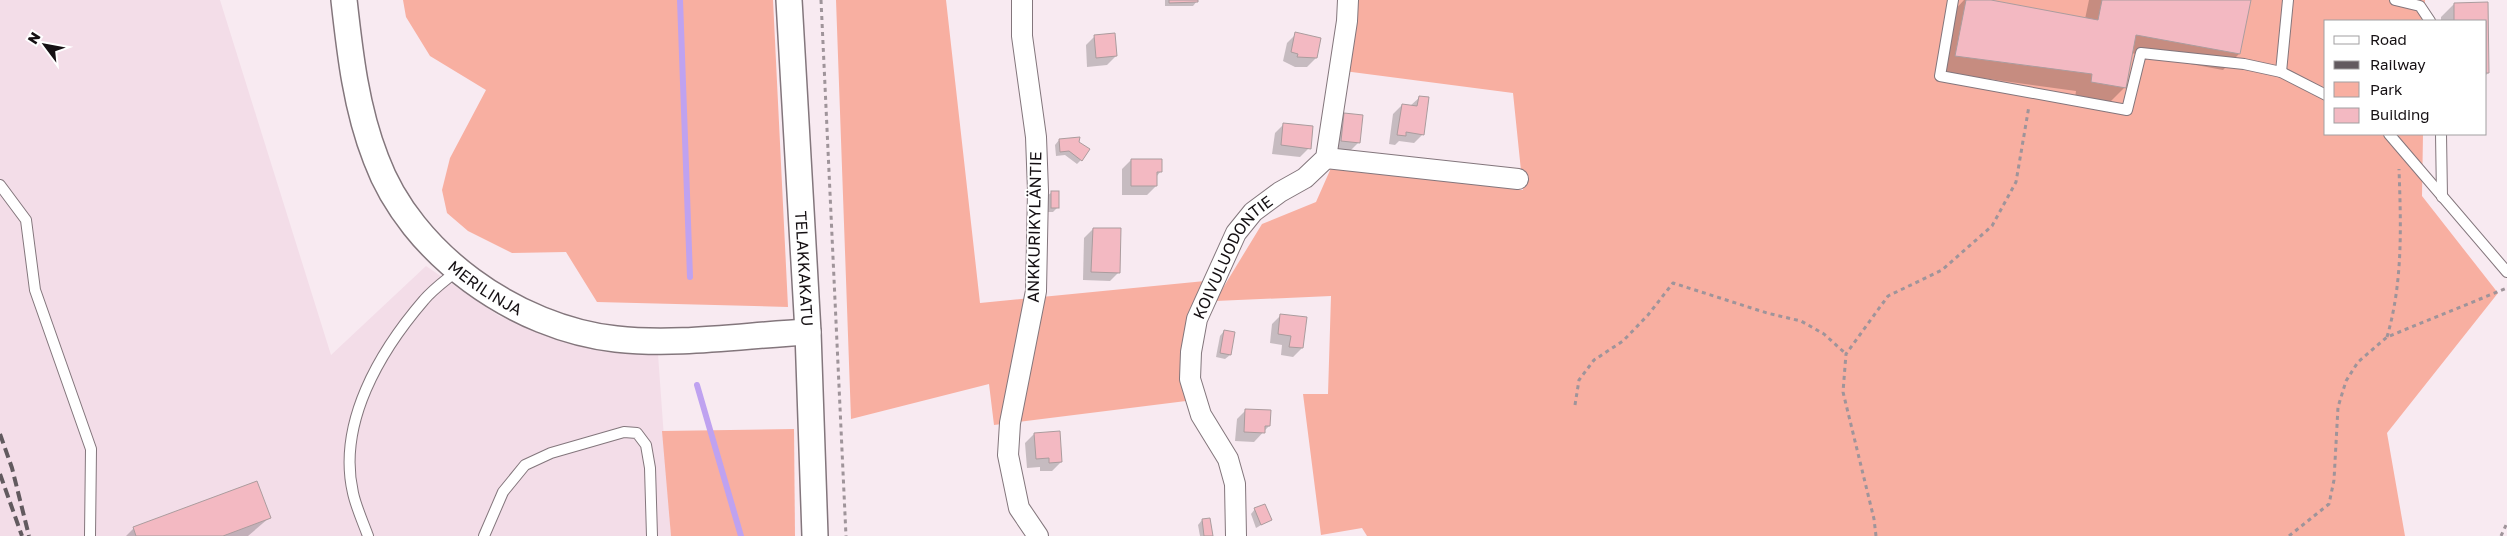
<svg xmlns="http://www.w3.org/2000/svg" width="2507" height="536" font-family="'Golos Text',sans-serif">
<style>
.built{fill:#f3dde8}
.green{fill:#f8afa1}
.shadow{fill:#0003}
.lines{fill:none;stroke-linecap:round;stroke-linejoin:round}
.stream{stroke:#bfa2f0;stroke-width:6}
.building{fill:#f3b9c2;stroke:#ab9c9e}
.service-casing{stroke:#83767c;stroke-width:12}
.minor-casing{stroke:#83767c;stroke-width:22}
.tertiary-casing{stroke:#83767c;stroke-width:28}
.path{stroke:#9f949a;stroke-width:3;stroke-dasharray:4 4;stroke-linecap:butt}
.service{stroke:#fff;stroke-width:10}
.minor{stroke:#fff;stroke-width:20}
.tertiary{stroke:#fff;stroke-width:25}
.rail{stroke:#625a5f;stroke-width:4;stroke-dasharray:10 5;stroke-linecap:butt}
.labels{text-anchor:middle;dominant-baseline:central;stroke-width:4;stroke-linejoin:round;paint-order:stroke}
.street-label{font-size:16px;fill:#151013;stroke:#fff}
</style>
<rect width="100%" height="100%" fill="#f8eaf1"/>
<path class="built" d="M0 0H220L331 355 426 266 499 316 551 336 610 351 658 354 671 536H0Z"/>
<g class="green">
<path d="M403 0H773L788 307 597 302 566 252 512 253 468 231 447 213 442 190 450 158 486 90 430 56 406 17Z"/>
<path d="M836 0H946L980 303 1205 281 1186 401 994 425 989 384 851 419Z"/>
<path d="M1349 0H2425V21H2326V134H2423L2422 196 2498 293 2387 433 2405 536H1367L1362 528 1321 535 1303 394H1328L1331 296 1215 301 1262 224 1316 202 1331 168 1523 190 1513 93 1344 71Z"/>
<path d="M794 429 795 536H671L662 431Z"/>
</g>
<g class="shadow">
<path d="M1165 0H1197V1L1193 6H1165Z"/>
<path d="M1964 0H1984L2085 19 2089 0H2249L2239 54 2223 70 2131 53 2125 87 2108 104 2075 98 2076 91 1939 72 1951 14Z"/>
<path d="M2454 4H2487L2488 73 2486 75V21H2441V17Z"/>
<path d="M1296 34 1316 58 1307 67H1295L1283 61 1287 43Z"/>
<path d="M1095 36 1116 56 1107 65 1087 67 1086 45Z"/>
<path d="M1420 97 1423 134 1414 143 1399 141 1395 145 1389 144 1393 114 1402 105 1410 106Z"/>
<path d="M1344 114 1359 142 1350 151 1332 149 1335 123Z"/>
<path d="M1284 124 1309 148 1300 157 1272 154 1275 133Z"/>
<path d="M1059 140 1081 160 1077 164 1065 155 1056 156 1055 145Z"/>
<path d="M1131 160 1161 171 1156 177V186L1147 195H1122V169Z"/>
<path d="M1052 192 1058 207 1053 212H1048L1047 196Z"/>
<path d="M1093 229 1119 272 1110 281 1083 280 1084 238Z"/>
<path d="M1281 315 1302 348 1293 357 1281 355 1282 345 1270 343 1272 324Z"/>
<path d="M1224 331 1230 355 1225 359 1216 357 1220 336Z"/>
<path d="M1246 410 1269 426 1254 442 1235 441 1237 419Z"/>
<path d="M1034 434 1061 462 1052 471H1040V467L1027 468 1025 443Z"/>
<path d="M1255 509 1270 520 1256 528 1251 514Z"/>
<path d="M269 518 248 536H126L134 528Z"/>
<path d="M1202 520 1211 536H1200L1198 525Z"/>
</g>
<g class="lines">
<g class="stream">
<path d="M680 0 690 277"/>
<path d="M697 385 741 536"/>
</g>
</g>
<g class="building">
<path d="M1169 0H1198V2L1169 3Z"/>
<path d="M1966 0H1991L2098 20 2102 0H2251L2240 54 2136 35 2126 88 2091 82 2092 74 1955 56Z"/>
<path d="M2488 2 2489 73H2486V21H2454V3Z"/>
<path d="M1295 32 1321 38 1317 58 1297 57 1298 54 1291 52Z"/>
<path d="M1115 33 1117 56 1096 58 1094 35Z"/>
<path d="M1419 96 1429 97 1424 135 1406 132V136L1397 135 1402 104 1417 106Z"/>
<path d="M1344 113 1363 115 1360 143 1341 141Z"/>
<path d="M1283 123 1313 126 1311 149 1281 145Z"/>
<path d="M1080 137 1079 142 1090 149 1082 161 1069 151 1060 152 1059 139Z"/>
<path d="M1131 159H1162V172H1157V186H1131Z"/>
<rect x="1051" y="191" width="8" height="17"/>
<path d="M1093 228H1121L1120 273 1091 272Z"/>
<path d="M1280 314 1307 317 1303 348 1289 347 1291 336 1278 334Z"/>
<path d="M1224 330 1235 332 1231 355 1220 353Z"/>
<path d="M1245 409 1271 410 1270 426H1265V433L1244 432Z"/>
<path d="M1060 431 1062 462 1049 463V458L1036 459 1034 433Z"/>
<path d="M257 481 271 518 223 536H136L133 527Z"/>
<path d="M1265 504 1272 520 1261 525 1254 508Z"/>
<path d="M1210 518 1213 536H1204L1202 519Z"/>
</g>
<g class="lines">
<g class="service-casing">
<g id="service">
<path d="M1953 0 1940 76 2127 110 2141 53 2244 64 2281 72 2326 95"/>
<path d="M2395 0 2420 6 2430 21"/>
<path d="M2281 72 2288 0"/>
<path d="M2389 134 2507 272"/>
<path d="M2441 134 2442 197"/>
<path d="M0 185 26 220 35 290 91 449 90 536"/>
<path d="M368 536C363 522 356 507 353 493 337 423 380 351 424 300 433 289 446 280 458 270"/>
<path d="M484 536 503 492 525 465 551 453 624 432 637 433 646 445 650 468 652 536"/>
</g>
</g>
<g class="minor-casing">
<g id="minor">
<path d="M1022 0V36L1036 137 1038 191 1036 291 1010 423 1008 455 1019 508 1038 536"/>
<path d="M1326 158 1518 179"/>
<path id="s1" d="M1236 536 1235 484 1228 459 1201 415 1190 379 1191 352 1197 319 1236 233 1253 212 1280 192 1305 178 1326 158 1347 21 1348 0"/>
</g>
</g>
<g class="tertiary-casing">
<g id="tertiary">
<path id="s2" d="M344 0C350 54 356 108 376 159 411 254 516 328 616 339 678 346 746 335 808 332"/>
<path id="s3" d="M789 0 808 332 815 536"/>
</g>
</g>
<g class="path">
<path d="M821 0 846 536"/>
<path d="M2387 337C2403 282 2401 226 2399 169"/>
<path d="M1575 405 1579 380 1594 360 1623 341 1648 315 1673 283 1767 313 1801 321 1824 334 1846 354"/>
<path d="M1876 536 1874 519 1843 392 1846 354 1888 296 1942 270 1992 226 2016 182 2029 106"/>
<path d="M2289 536 2329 504 2334 480 2338 407 2346 381 2358 362 2387 337 2507 288"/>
<path d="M2501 536 2507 523"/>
</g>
<use href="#service" class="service"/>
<use href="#minor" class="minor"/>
<use href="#tertiary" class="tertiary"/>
<g class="rail">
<path d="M0 434 12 468 29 536"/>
<path d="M0 474 22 536"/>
</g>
</g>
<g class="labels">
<g class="street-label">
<text transform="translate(1034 227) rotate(-89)">ANKKURIKYLÄNTIE</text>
<text stroke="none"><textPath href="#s1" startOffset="300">KOIVULUODONTIE</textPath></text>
<text stroke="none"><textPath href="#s3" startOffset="269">TELAKKAKATU</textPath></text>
<text stroke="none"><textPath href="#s2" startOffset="335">MERILINJA</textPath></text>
</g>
</g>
<rect x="2324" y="20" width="162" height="115" fill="#ffffff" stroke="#a19fa1"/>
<rect x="2334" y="36" width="25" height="8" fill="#ffffff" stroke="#a19fa1"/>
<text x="2370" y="45" font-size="15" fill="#151013">Road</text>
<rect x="2334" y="61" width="25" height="8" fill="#625a5f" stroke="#a19fa1"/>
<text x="2370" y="70" font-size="15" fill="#151013">Railway</text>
<rect x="2334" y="82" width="25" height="15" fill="#f8afa1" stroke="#a19fa1"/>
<text x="2370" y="95" font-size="15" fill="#151013">Park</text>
<rect x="2334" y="108" width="25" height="15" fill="#f3b9c2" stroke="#a19fa1"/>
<text x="2370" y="120" font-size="15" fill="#151013">Building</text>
<g transform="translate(45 45) rotate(302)" stroke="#ffffff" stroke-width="4" paint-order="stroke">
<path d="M0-4L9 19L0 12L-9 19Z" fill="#151013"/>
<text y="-8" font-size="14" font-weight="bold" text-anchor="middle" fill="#151013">N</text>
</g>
</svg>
